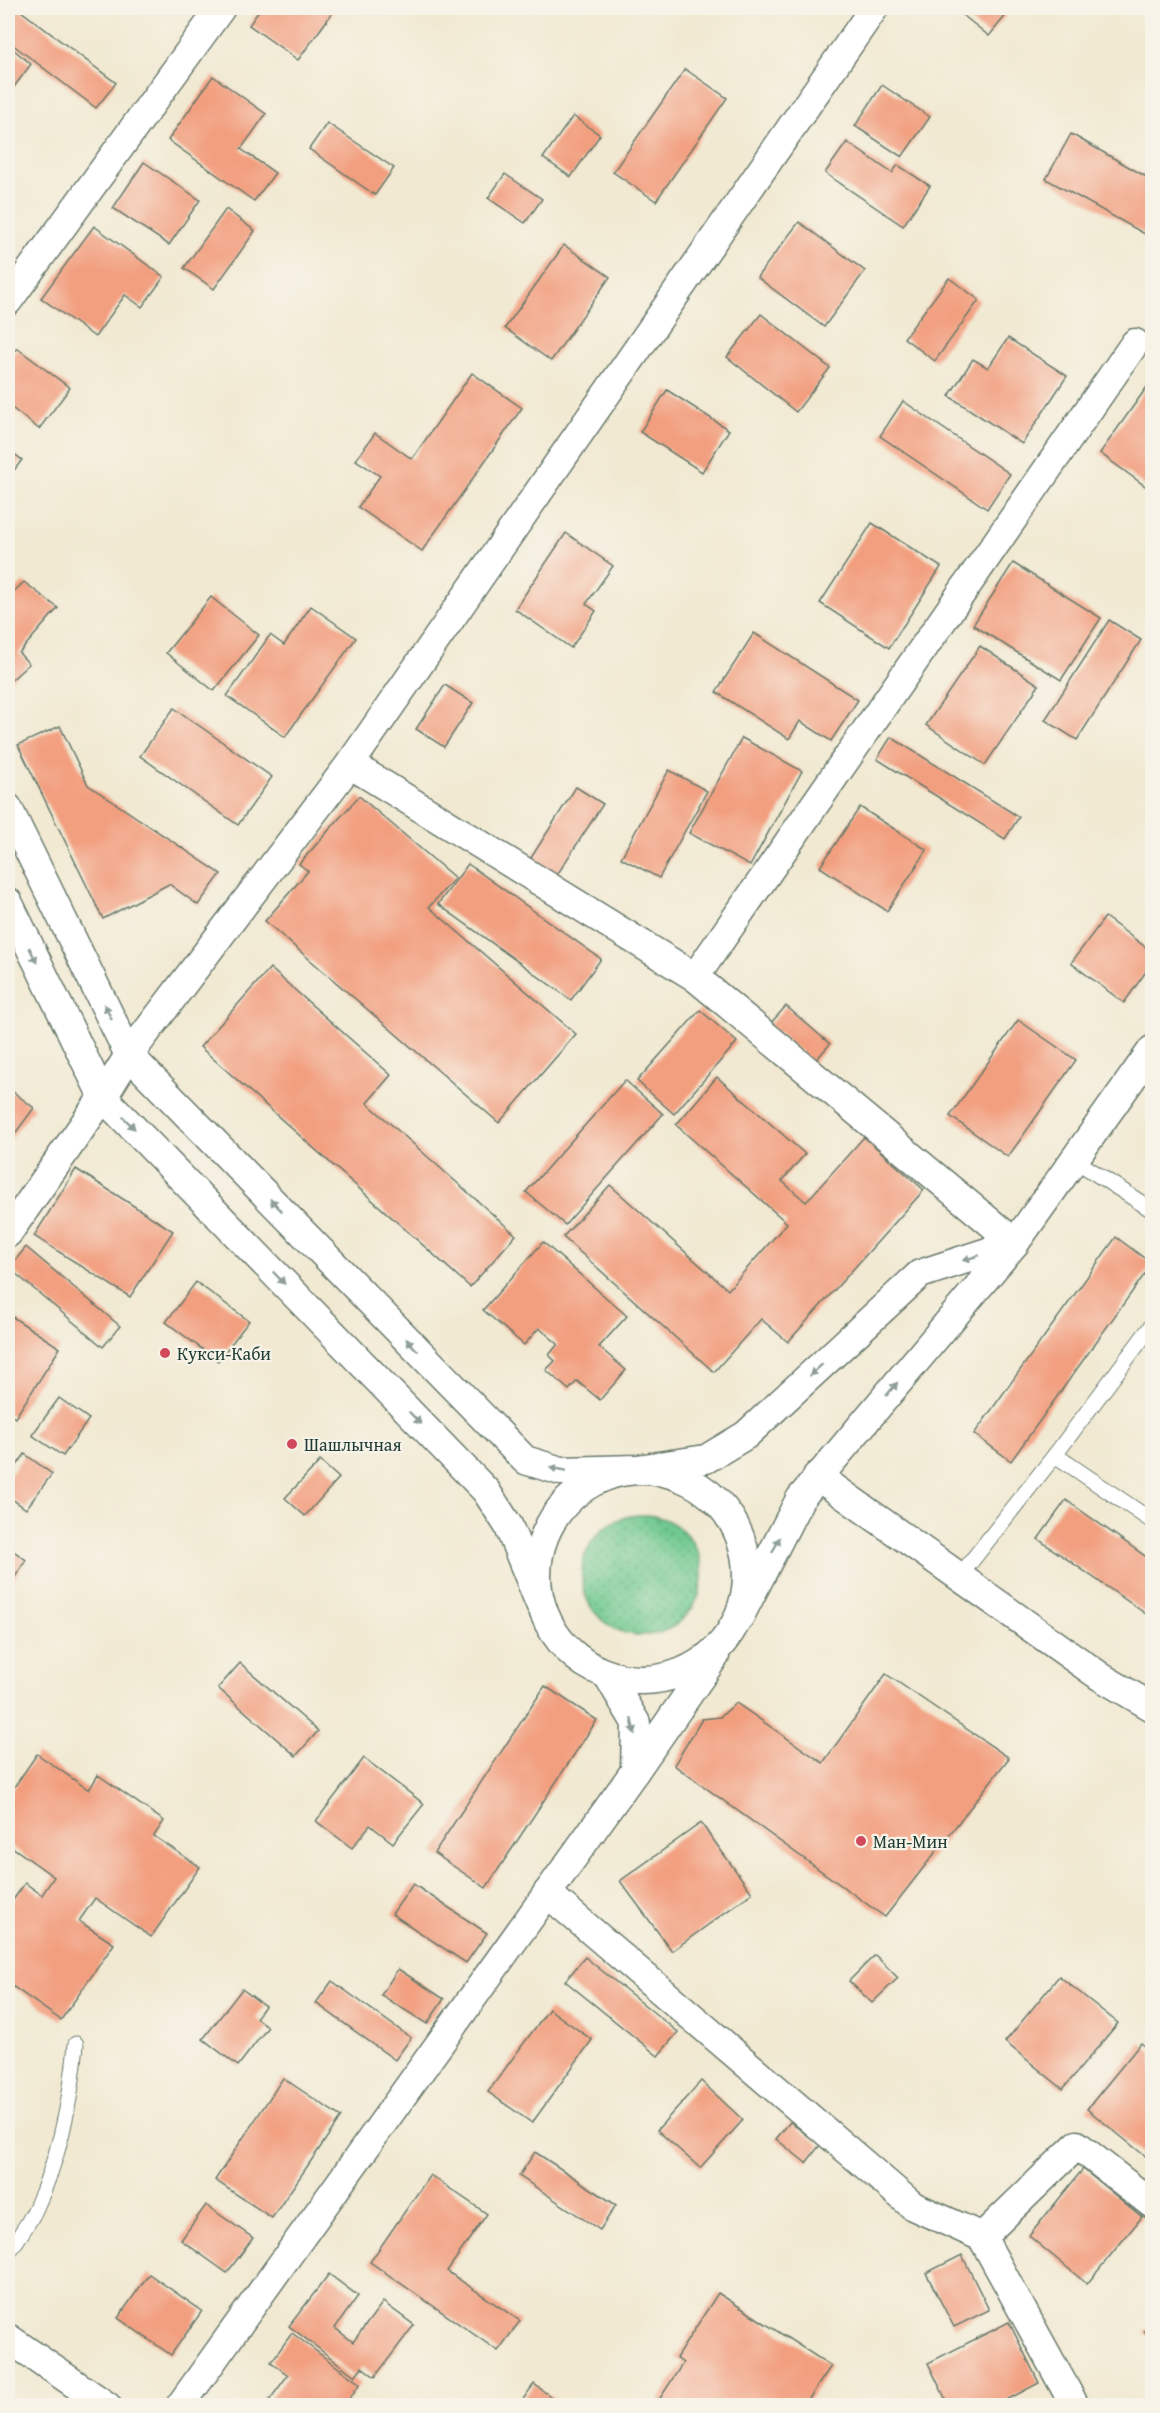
<svg xmlns="http://www.w3.org/2000/svg" width="1160" height="2413" font-family="'Gentium Book Plus',serif">
<style>
.grass{fill:url(#grass-dots);stroke:#488362;stroke-width:1.5}
.building{fill:#f29f7f}
.lines{fill:none;stroke-linecap:round;stroke-linejoin:round}
.service-casing{stroke:#68796b;stroke-width:17}
.minor-casing{stroke:#68796b;stroke-width:31}
.service{stroke:#fff;stroke-width:15}
.minor{stroke:#fff;stroke-width:28}
.oneway{fill:#8f9e9a}
.poi-dot{fill:#d1495b;stroke:#f7f3e8;stroke-width:2}
.labels{text-anchor:middle;dominant-baseline:central;stroke-width:4.5;stroke-linejoin:round;paint-order:stroke}
.poi-label{font-size:18px;fill:#1f3d34;stroke:#f7f3e8;text-anchor:start}
</style>
<defs>
<pattern id="grass-dots" width="8" height="8" patternUnits="userSpaceOnUse" patternTransform="scale(1.5)"><rect width="8" height="8" fill="#70c990"/><path d="M2 2h.1M6 6h.1" fill="none" stroke="#5ba476" stroke-width="1.8" stroke-linecap="round"/></pattern>
</defs>
<rect width="100%" height="100%" fill="#f7f3e8"/>
<filter id="ink" filterUnits="userSpaceOnUse"><feTurbulence type="fractalNoise" baseFrequency=".0167" numOctaves="2"/><feDisplacementMap in="SourceGraphic" scale="12" xChannelSelector="R" yChannelSelector="G"/><feConvolveMatrix kernelMatrix="1 2 1 2 8 2 1 2 1" color-interpolation-filters="sRGB"/></filter>
<filter id="wash" filterUnits="userSpaceOnUse"><feTurbulence type="fractalNoise" baseFrequency=".008" numOctaves="4" result="noise"/><feDisplacementMap in="SourceGraphic" scale="24" xChannelSelector="R" yChannelSelector="G"/><feGaussianBlur stdDeviation="1.35" result="paint"/><feColorMatrix in="noise" values="0 0 0 0 0 0 0 0 0 0 0 0 0 0 0 0 0 1.4 0 .05"/><feComposite in="paint" operator="in"/></filter>
<g filter="url(#wash)">
<rect width="100%" height="100%" fill="#f1e9d2"/>
<circle class="grass" cx="642" cy="1575" r="60"/>
<g id="blocks">
<g class="building">
<path d="M8 8H17L116 83 96 108 8 41Z"/>
<path d="M261 8H336L298 60 249 25Z"/>
<path d="M954 8H1012L989 36Z"/>
<path d="M8 45 31 64 8 95Z"/>
<path d="M685 69 727 98 656 201 613 172Z"/>
<path d="M213 76 266 114 241 149 275 173 254 201 168 140Z"/>
<path d="M882 85 930 117 902 157 855 126Z"/>
<path d="M573 116 600 135 571 177 543 158Z"/>
<path d="M327 123 394 168 375 195 309 149Z"/>
<path d="M1071 134 1152 180V238L1046 179Z"/>
<path d="M847 142 892 173 898 165 930 186 903 226 825 173Z"/>
<path d="M144 162 200 200 169 245 113 208Z"/>
<path d="M505 174 542 199 525 223 488 198Z"/>
<path d="M226 209 255 231 214 289 184 268Z"/>
<path d="M799 222 865 271 824 327 757 277Z"/>
<path d="M94 226 164 277 142 307 125 295 95 337 41 298Z"/>
<path d="M564 245 610 277 551 361 505 328Z"/>
<path d="M949 278 979 300 935 361 904 338Z"/>
<path d="M761 314 830 368 796 412 727 357Z"/>
<path d="M1008 338 1067 376 1022 444 949 396 973 359 988 368Z"/>
<path d="M17 348 70 388 39 429 8 405V360Z"/>
<path d="M472 373 522 408 422 551 358 507 380 476 356 460 375 433 412 459Z"/>
<path d="M1149 384 1152 387V491L1100 453Z"/>
<path d="M667 390 729 430 702 472 640 432Z"/>
<path d="M903 401 1010 474 987 509 880 436Z"/>
<path d="M8 449 22 460 8 478Z"/>
<path d="M872 523 941 567 889 648 820 603Z"/>
<path d="M566 533 613 566 586 604 596 611 571 648 515 609Z"/>
<path d="M1013 563 1101 618 1061 680 973 625Z"/>
<path d="M24 582 58 608 19 653 29 664 8 683V597Z"/>
<path d="M211 597 259 635 214 691 166 653Z"/>
<path d="M311 606 356 638 285 737 227 696 270 635 284 645Z"/>
<path d="M1109 620 1141 640 1077 740 1045 720Z"/>
<path d="M754 633 858 700 831 741 800 721 789 739 716 692Z"/>
<path d="M980 646 1039 685 985 765 926 725Z"/>
<path d="M445 685 473 703 444 747 416 729Z"/>
<path d="M174 708 272 777 238 825 140 756Z"/>
<path d="M60 726 88 785 221 874 198 905 169 884 103 919 18 745Z"/>
<path d="M891 737 1019 817 1005 839 877 759Z"/>
<path d="M742 738 802 771 750 866 689 833Z"/>
<path d="M669 770 707 791 659 878 621 858Z"/>
<path d="M576 787 603 804 555 878 529 861Z"/>
<path d="M359 796 455 878 429 907 576 1034 499 1123 265 921 308 871 299 864Z"/>
<path d="M860 807 927 850 887 911 820 867Z"/>
<path d="M468 864 601 959 571 1000 438 904Z"/>
<path d="M1105 917 1152 952V963L1124 1003 1071 963Z"/>
<path d="M270 968 391 1075 367 1103 516 1235 470 1287 200 1047Z"/>
<path d="M786 1006 830 1044 813 1063 769 1025Z"/>
<path d="M700 1010 737 1042 674 1114 637 1081Z"/>
<path d="M1018 1020 1076 1060 1008 1157 950 1116Z"/>
<path d="M717 1077 805 1154 782 1181 806 1202 864 1137 924 1190 788 1342 761 1319 714 1372 563 1237 610 1185 728 1290 787 1223 676 1125Z"/>
<path d="M625 1080 663 1114 565 1225 526 1192Z"/>
<path d="M8 1088 34 1108 8 1143Z"/>
<path d="M76 1169 173 1231 130 1297 34 1236Z"/>
<path d="M1116 1237 1152 1264 1011 1461 974 1434Z"/>
<path d="M543 1242 627 1316 599 1347 626 1370 600 1400 577 1381 569 1390 546 1370 555 1361 549 1355 558 1344 539 1328 524 1345 483 1310Z"/>
<path d="M26 1247 120 1326 103 1347 9 1268Z"/>
<path d="M196 1282 249 1321 218 1361 166 1322Z"/>
<path d="M8 1314 60 1348 15 1418 8 1413Z"/>
<path d="M59 1398 89 1419 63 1456 32 1435Z"/>
<path d="M25 1454 52 1474 26 1509 8 1496V1478Z"/>
<path d="M320 1461 339 1478 305 1516 285 1498Z"/>
<path d="M1066 1500 1152 1561V1618L1038 1539Z"/>
<path d="M8 1547 26 1560 8 1588Z"/>
<path d="M240 1663 318 1731 296 1756 218 1688Z"/>
<path d="M886 1674 1009 1758 885 1917 674 1765 702 1719 720 1717 736 1703 823 1763Z"/>
<path d="M545 1686 597 1720 486 1888 434 1853Z"/>
<path d="M37 1754 89 1790 98 1775 164 1821 154 1836 200 1867 151 1937 95 1898 79 1921 114 1944 61 2020 8 1983V1907L25 1883 42 1895 54 1877 8 1844V1796Z"/>
<path d="M364 1758 424 1804 393 1843 370 1825 352 1848 316 1821Z"/>
<path d="M701 1823 752 1893 672 1951 620 1881Z"/>
<path d="M413 1884 487 1933 466 1963 392 1914Z"/>
<path d="M875 1955 898 1978 872 2003 849 1981Z"/>
<path d="M585 1957 678 2032 658 2056 565 1981Z"/>
<path d="M398 1969 444 1999 427 2024 381 1995Z"/>
<path d="M1059 1976 1118 2023 1063 2089 1005 2042Z"/>
<path d="M332 1981 411 2038 395 2060 316 2003Z"/>
<path d="M242 1989 265 2006 256 2018 268 2027 238 2066 203 2039Z"/>
<path d="M549 2009 592 2040 532 2123 488 2092Z"/>
<path d="M1141 2043 1152 2052V2147L1145 2156 1087 2109Z"/>
<path d="M283 2078 341 2117 272 2218 215 2180Z"/>
<path d="M701 2081 743 2120 700 2168 657 2130Z"/>
<path d="M790 2122 820 2145 806 2163 776 2139Z"/>
<path d="M535 2152 616 2205 600 2230 519 2176Z"/>
<path d="M1083 2169 1142 2217 1087 2284 1029 2236Z"/>
<path d="M430 2175 487 2214 447 2271 520 2321 498 2351 370 2262Z"/>
<path d="M206 2205 253 2238 227 2273 181 2240Z"/>
<path d="M962 2255 989 2310 954 2327 926 2273Z"/>
<path d="M149 2274 202 2311 171 2355 118 2318Z"/>
<path d="M329 2274 358 2296 335 2328 353 2342 383 2302 414 2325 375 2377 362 2367 355 2376 289 2326Z"/>
<path d="M718 2293 831 2366 804 2406H655L683 2363 676 2358Z"/>
<path d="M1009 2322 1039 2383 995 2406H949L928 2363Z"/>
<path d="M1152 2322V2339L1144 2332Z"/>
<path d="M292 2333 360 2384 344 2406H265L288 2375 271 2362Z"/>
<path d="M534 2384 563 2406H518Z"/>
</g>
</g>
</g>
<g filter="url(#ink)">
<use href="#blocks" fill-opacity="0" stroke="#68796b" stroke-width="1.5"/>
<g class="lines">
<g class="service-casing">
<g id="service">
<path d="M1075 1160 1152 1210"/>
<path d="M1055 1455 1152 1521"/>
<path d="M959 1577 1055 1455 1152 1325"/>
<path d="M8 2253C17 2239 28 2225 35 2210 60 2157 71 2102 76 2044"/>
</g>
</g>
<g class="minor-casing">
<g id="minor">
<path d="M8 301 221 8"/>
<path d="M350 764 695 977 1015 1243 1152 1050"/>
<path d="M8 808 129 1055 525 1460 561 1471 637 1469 706 1459 746 1435 920 1274 1015 1243 800 1499 740 1616"/>
<path d="M8 902 103 1097 486 1491 508 1525 540 1604"/>
<path d="M695 977 1135 343"/>
<path d="M8 1233 103 1097 129 1055 350 764 874 8"/>
<circle cx="642" cy="1575" r="105"/>
<path d="M817 1476 1101 1677 1152 1707"/>
<path d="M607 1674 636 1723 635 1771 715 1656"/>
<path d="M547 1893 913 2206 982 2237 1075 2406"/>
<path d="M982 2237 1077 2145 1152 2204"/>
<path d="M8 2338 107 2406"/>
<path d="M180 2406 635 1771"/>
</g>
</g>
<use href="#service" class="service"/>
<use href="#minor" class="minor"/>
</g>
<defs><path id="oneway-solid" d="M-6-.8H1V-3.2L6.5 0L1 3.2V.8H-6Z" transform="scale(1.5)"/></defs>
<g class="oneway">
<use href="#oneway-solid" transform="translate(33 955) rotate(64)"/>
<use href="#oneway-solid" transform="translate(108 1012) rotate(-116)"/>
<use href="#oneway-solid" transform="translate(129 1123) rotate(46)"/>
<use href="#oneway-solid" transform="translate(276 1205) rotate(-134)"/>
<use href="#oneway-solid" transform="translate(971 1258) rotate(162)"/>
<use href="#oneway-solid" transform="translate(279 1278) rotate(46)"/>
<use href="#oneway-solid" transform="translate(412 1345) rotate(-134)"/>
<use href="#oneway-solid" transform="translate(816 1370) rotate(137)"/>
<use href="#oneway-solid" transform="translate(892 1389) rotate(-50)"/>
<use href="#oneway-solid" transform="translate(415 1418) rotate(46)"/>
<use href="#oneway-solid" transform="translate(558 1469) rotate(-169)"/>
<use href="#oneway-solid" transform="translate(776 1545) rotate(-64)"/>
<use href="#oneway-solid" transform="translate(633 1726) rotate(77)"/>
</g>
</g>
<g class="poi-dot">
<circle cx="165" cy="1353" r="6"/>
<circle cx="292" cy="1444" r="6"/>
<circle cx="861" cy="1841" r="6"/>
</g>
<g class="labels">
<g class="poi-label">
<text x="177" y="1353">Кукси-Каби</text>
<text x="304" y="1444">Шашлычная</text>
<text x="873" y="1841">Ман-Мин</text>
</g>
</g>
<rect width="1160" height="2413" fill="none" stroke="#f7f3e8" stroke-width="30"/>
</svg>
